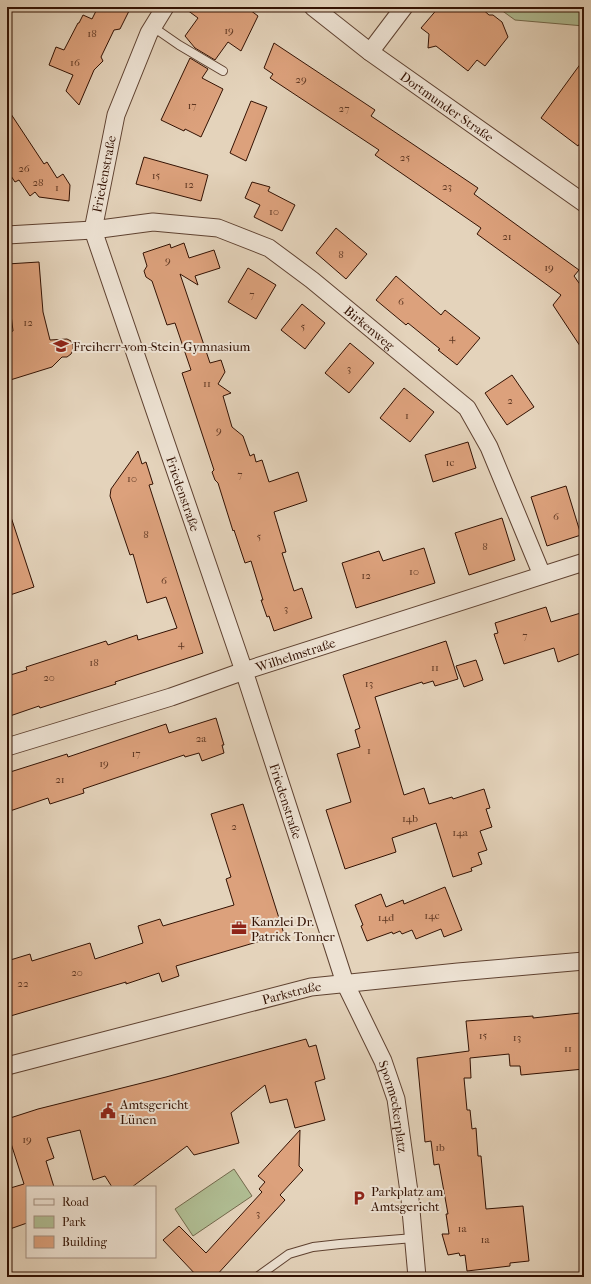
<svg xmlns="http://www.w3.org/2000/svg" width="591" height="1284" font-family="'IM FELL French Canon',serif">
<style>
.green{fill:#b0bd93;stroke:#72684b}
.building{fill:#dca17c;stroke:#331203}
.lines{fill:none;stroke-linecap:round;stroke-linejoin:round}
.lane-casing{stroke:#5f4231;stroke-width:10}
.street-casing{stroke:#5f4231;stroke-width:19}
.lane{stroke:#ede2d3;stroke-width:8}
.street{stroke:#ede2d3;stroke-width:17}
.labels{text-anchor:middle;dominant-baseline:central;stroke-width:4;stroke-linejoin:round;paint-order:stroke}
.number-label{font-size:11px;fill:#5d3621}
.street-label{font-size:13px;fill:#331203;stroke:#ede2d3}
.poi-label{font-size:13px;fill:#331203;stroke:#ede2d3;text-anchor:start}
</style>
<rect width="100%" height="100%" fill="#e4d3bb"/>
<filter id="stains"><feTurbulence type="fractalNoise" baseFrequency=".005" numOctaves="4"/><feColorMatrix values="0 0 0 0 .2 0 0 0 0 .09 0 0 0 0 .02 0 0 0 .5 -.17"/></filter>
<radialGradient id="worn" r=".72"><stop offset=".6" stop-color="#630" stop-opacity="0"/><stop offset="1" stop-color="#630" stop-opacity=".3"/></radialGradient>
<g class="green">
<path d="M497 7H584V26L515 20Z"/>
<path d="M234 1169 252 1196 193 1236 175 1209Z"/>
</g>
<g class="building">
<path d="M98 7H131L120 29 114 30 101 57 103 61 94 70 79 105 66 91 73 75 49 65 56 47 64 50 78 23H79L83 15 92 19Z"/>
<path d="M183 7H246L258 16 241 51 228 42 215 60 195 48 185 36 198 18Z"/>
<path d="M439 7H480L489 15H493L502 22 508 37 485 66 477 60 468 71 436 46 428 48 429 34 421 28Z"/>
<path d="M274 43 375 110 371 116 478 188 474 194 579 270 574 276 584 290V352L553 305 561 295 477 234 481 228 375 155 379 150 270 78 273 74 264 68Z"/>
<path d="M190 58 208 69 202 78 223 89 201 137 185 129 184 131 161 120Z"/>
<path d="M584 59V137L578 146 541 118Z"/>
<path d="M251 101 267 107 246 161 230 153Z"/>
<path d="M7 108 44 164 47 162 57 178 63 174 70 185 69 201 39 197 35 192 30 196 19 180 15 182 7 170Z"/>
<path d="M144 157 208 175 201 201 136 184Z"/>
<path d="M252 182 270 187 268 191 295 205 282 231 254 217 260 205 245 198Z"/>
<path d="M336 228 367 254 346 279 316 253Z"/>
<path d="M184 243 189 258 214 250 220 268 195 276 198 285 180 274 210 363 221 360 225 372 218 384 231 393 223 396 232 427 243 436 250 456 254 454 256 462 262 460 269 482 298 472 307 501 274 512 286 552 282 553 294 591 302 588 312 618 274 631 269 616 267 617 261 600H263L251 561 245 563 234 530 233 531 218 483 215 480 212 472 214 470 182 373 191 370 175 323 167 325 152 281 146 277 144 271 147 266 143 253 170 244 171 248Z"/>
<path d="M39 262 43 312 50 340 67 339 71 341 73 345V350L71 354 67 357H62L52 367 7 381V333L13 331 9 298 7 264Z"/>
<path d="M248 268 276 285 256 319 228 302Z"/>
<path d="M396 276 441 315 445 310 480 338 457 365 438 350 440 349 408 323 406 325 376 300Z"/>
<path d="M302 304 325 323 305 349 281 330Z"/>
<path d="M350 343 374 363 349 393 325 373Z"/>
<path d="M512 375 534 407 507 425 485 393Z"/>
<path d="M404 388 434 412 410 442 380 418Z"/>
<path d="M468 442 476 468 433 482 425 455Z"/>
<path d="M138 451 142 464 146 462 153 484 149 485 203 653 115 682 116 684 40 708 39 706 7 717V676L27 670 26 667 106 641 108 645 137 635 138 640 177 628 166 597 147 603 133 554 130 555 110 496 111 489Z"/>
<path d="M566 486 581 535 547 546 531 497Z"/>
<path d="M10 514 34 587 7 596V515Z"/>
<path d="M502 518 515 560 469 575 455 533Z"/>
<path d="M424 548 435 583 356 608 342 563 379 551 383 561Z"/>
<path d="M546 607 551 622 584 612V652L558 662 554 648 504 664 494 634 498 633 495 623Z"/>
<path d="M446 641 458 679 435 686 433 681 423 684 422 682 375 697 404 795 424 788 429 804 452 797 453 799 484 789 490 808 486 809 492 827 480 831 487 850 478 853 482 864 471 868 472 871 453 877 436 823 392 838 396 852 345 869 326 810 351 802 337 754 360 747 355 730 360 728 343 675Z"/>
<path d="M476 660 483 680 464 687 456 666Z"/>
<path d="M216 718 224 745H222L224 753 202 761 199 753 185 757 184 755 83 789 84 793 50 804 48 798 7 812V773L67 754 68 757 166 724 169 733Z"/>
<path d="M243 804 284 934 176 966 179 976 162 982 159 973 126 984V982L7 1017V961L30 954 32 961 90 943 95 959 143 943 138 926 160 919 163 926 234 905 226 879 231 877 211 814Z"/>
<path d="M445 887 462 930 444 937 441 929 416 939 412 930 402 934 400 931 393 934 392 932 367 941 361 926 363 925 355 905 381 894 386 907 403 900 404 904Z"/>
<path d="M580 1013 582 1027H584V1069L521 1075 520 1066H510L509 1054 470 1058 471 1078H464L467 1110H470L472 1129 476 1128 478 1156H481L486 1209 523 1206 529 1261 510 1263V1266L467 1271 465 1255 460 1256 459 1253 448 1255 442 1234H449L446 1214H448L439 1164 434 1165 431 1141 425 1142 417 1058 469 1051 466 1021 533 1016V1018Z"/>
<path d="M306 1039 309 1047 316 1045 325 1079 315 1082 325 1120 295 1128 287 1099 270 1103 265 1085 231 1113 239 1143 194 1155 187 1146 132 1187H112L105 1176 93 1180 80 1130 47 1138 54 1158 46 1161 54 1187H27V1223L7 1230V1189L24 1184 7 1131V1119L38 1109 166 1077Z"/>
<path d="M300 1130 299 1166 303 1170 280 1195 285 1200 215 1277H198L163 1240 179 1226 206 1253 262 1192 259 1189 265 1182 258 1176Z"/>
</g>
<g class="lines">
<g class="lane-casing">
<g id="lane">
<path d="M153 27 179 45 223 71"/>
<path d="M257 1277 289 1254 313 1247 340 1244 414 1238"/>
</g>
</g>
<g class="street-casing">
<g id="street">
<path id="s1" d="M165 7 149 33 116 115 93 230 244 671 345 983 383 1061 396 1099 410 1199 417 1277"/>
<path id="s2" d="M313 7 370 52 584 203"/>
<path d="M370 52 404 7"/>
<path id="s3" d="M7 235 93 230 153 222 218 228 269 248 312 280 467 408 489 447 542 575"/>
<path id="s4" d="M7 747 171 697 244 671 584 562"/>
<path id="s5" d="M7 1066 311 987 458 972 584 961"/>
</g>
</g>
<use href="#lane" class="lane"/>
<use href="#street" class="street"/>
</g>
<defs>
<g id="school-bare" transform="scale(1.2)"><path d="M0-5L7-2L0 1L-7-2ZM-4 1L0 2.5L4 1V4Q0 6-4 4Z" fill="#8f2418" stroke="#ede2d3" stroke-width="2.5" paint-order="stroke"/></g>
<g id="office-bare" transform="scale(1.2)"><path d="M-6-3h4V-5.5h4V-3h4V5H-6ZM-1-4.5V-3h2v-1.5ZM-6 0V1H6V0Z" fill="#8f2418" stroke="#ede2d3" stroke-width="2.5" paint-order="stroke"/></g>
<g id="civic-bare" transform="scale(1.2)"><path d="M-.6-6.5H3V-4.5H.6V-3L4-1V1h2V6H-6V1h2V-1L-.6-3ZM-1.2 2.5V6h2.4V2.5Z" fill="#8f2418" stroke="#ede2d3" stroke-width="2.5" paint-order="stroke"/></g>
<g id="parking-bare" transform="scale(1.2)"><path d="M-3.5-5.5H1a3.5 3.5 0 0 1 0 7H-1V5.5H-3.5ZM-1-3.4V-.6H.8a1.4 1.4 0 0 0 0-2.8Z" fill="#8f2418" stroke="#ede2d3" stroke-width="2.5" paint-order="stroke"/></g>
</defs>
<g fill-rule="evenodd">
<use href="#school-bare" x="61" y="346"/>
<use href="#office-bare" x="239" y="928"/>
<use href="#civic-bare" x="108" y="1111"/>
<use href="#parking-bare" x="359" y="1198"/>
</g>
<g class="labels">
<g class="number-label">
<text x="229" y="30">19</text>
<text x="92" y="33">18</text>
<text x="75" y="62">16</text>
<text x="301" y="79">29</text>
<text x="192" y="105">17</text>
<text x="344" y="108">27</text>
<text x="405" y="157">25</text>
<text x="24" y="168">26</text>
<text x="156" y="175">15</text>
<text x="38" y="182">28</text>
<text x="189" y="184">12</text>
<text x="447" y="186">23</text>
<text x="57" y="187">1</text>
<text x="274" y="211">10</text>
<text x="507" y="236">21</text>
<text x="341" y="254">8</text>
<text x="168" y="260">9</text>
<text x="549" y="267">19</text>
<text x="252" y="294">7</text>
<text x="401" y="301">6</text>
<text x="28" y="322">12</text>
<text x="303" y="326">5</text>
<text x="452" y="337">4</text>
<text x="349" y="368">3</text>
<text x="207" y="383">11</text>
<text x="510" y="400">2</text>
<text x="407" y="415">1</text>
<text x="219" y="430">9</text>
<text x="450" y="462">1c</text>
<text x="240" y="474">7</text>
<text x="132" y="478">10</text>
<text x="556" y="516">6</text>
<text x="146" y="534">8</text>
<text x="259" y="536">5</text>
<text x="485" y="546">8</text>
<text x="414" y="571">10</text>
<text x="366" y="575">12</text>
<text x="164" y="580">6</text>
<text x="286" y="608">3</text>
<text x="525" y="635">7</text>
<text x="181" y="643">4</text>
<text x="94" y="662">18</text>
<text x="435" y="667">11</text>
<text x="49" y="677">20</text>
<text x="369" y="683">13</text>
<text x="201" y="738">2a</text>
<text x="369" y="750">1</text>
<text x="136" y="753">17</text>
<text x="104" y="763">19</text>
<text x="60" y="779">21</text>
<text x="410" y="818">14b</text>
<text x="234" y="826">2</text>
<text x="460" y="832">14a</text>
<text x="432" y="915">14c</text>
<text x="386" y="917">14d</text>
<text x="77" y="972">20</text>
<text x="23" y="983">22</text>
<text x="483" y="1035">15</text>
<text x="517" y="1037">13</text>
<text x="568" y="1048">11</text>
<text x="27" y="1139">19</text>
<text x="440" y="1147">1b</text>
<text x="258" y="1213">3</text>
<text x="462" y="1228">1a</text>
<text x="485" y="1239">1a</text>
</g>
<g class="street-label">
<text stroke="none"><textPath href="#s2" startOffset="167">Dortmunder Straße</textPath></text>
<text transform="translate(104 174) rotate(-79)">Friedenstraße</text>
<text stroke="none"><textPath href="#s3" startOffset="395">Birkenweg</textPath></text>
<text stroke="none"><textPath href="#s1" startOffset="515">Friedenstraße</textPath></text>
<text stroke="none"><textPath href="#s4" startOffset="303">Wilhelmstraße</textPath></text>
<text stroke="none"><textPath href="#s1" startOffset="839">Friedenstraße</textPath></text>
<text stroke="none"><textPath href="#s5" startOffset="294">Parkstraße</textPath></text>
<text stroke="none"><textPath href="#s1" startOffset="1164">Spormeckerplatz</textPath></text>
</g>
<g class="poi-label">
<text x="73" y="346">Freiherr-vom-Stein-Gymnasium</text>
<text x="251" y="921">Kanzlei Dr.<tspan x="251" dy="15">Patrick Tonner</tspan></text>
<text x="120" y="1104">Amtsgericht<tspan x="120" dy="15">Lünen</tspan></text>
<text x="371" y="1191">Parkplatz am<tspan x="371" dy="15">Amtsgericht</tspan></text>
</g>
</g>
<rect width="591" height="1284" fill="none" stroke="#e4d3bb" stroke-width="24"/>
<rect x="8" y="8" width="575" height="1268" fill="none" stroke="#331203" stroke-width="2"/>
<rect x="12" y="12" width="567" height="1260" fill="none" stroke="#331203"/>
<rect x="26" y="1186" width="130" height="72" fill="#ede2d3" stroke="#a38f80"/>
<rect x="34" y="1199" width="20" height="6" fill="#ede2d3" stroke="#a38f80"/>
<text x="62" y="1206" font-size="12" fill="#331203">Road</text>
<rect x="34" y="1216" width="20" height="12" fill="#b0bd93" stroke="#a38f80"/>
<text x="62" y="1226" font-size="12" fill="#331203">Park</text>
<rect x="34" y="1236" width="20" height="12" fill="#dca17c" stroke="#a38f80"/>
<text x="62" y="1246" font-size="12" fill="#331203">Building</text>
<rect width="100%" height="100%" filter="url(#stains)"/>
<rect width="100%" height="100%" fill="url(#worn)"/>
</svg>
